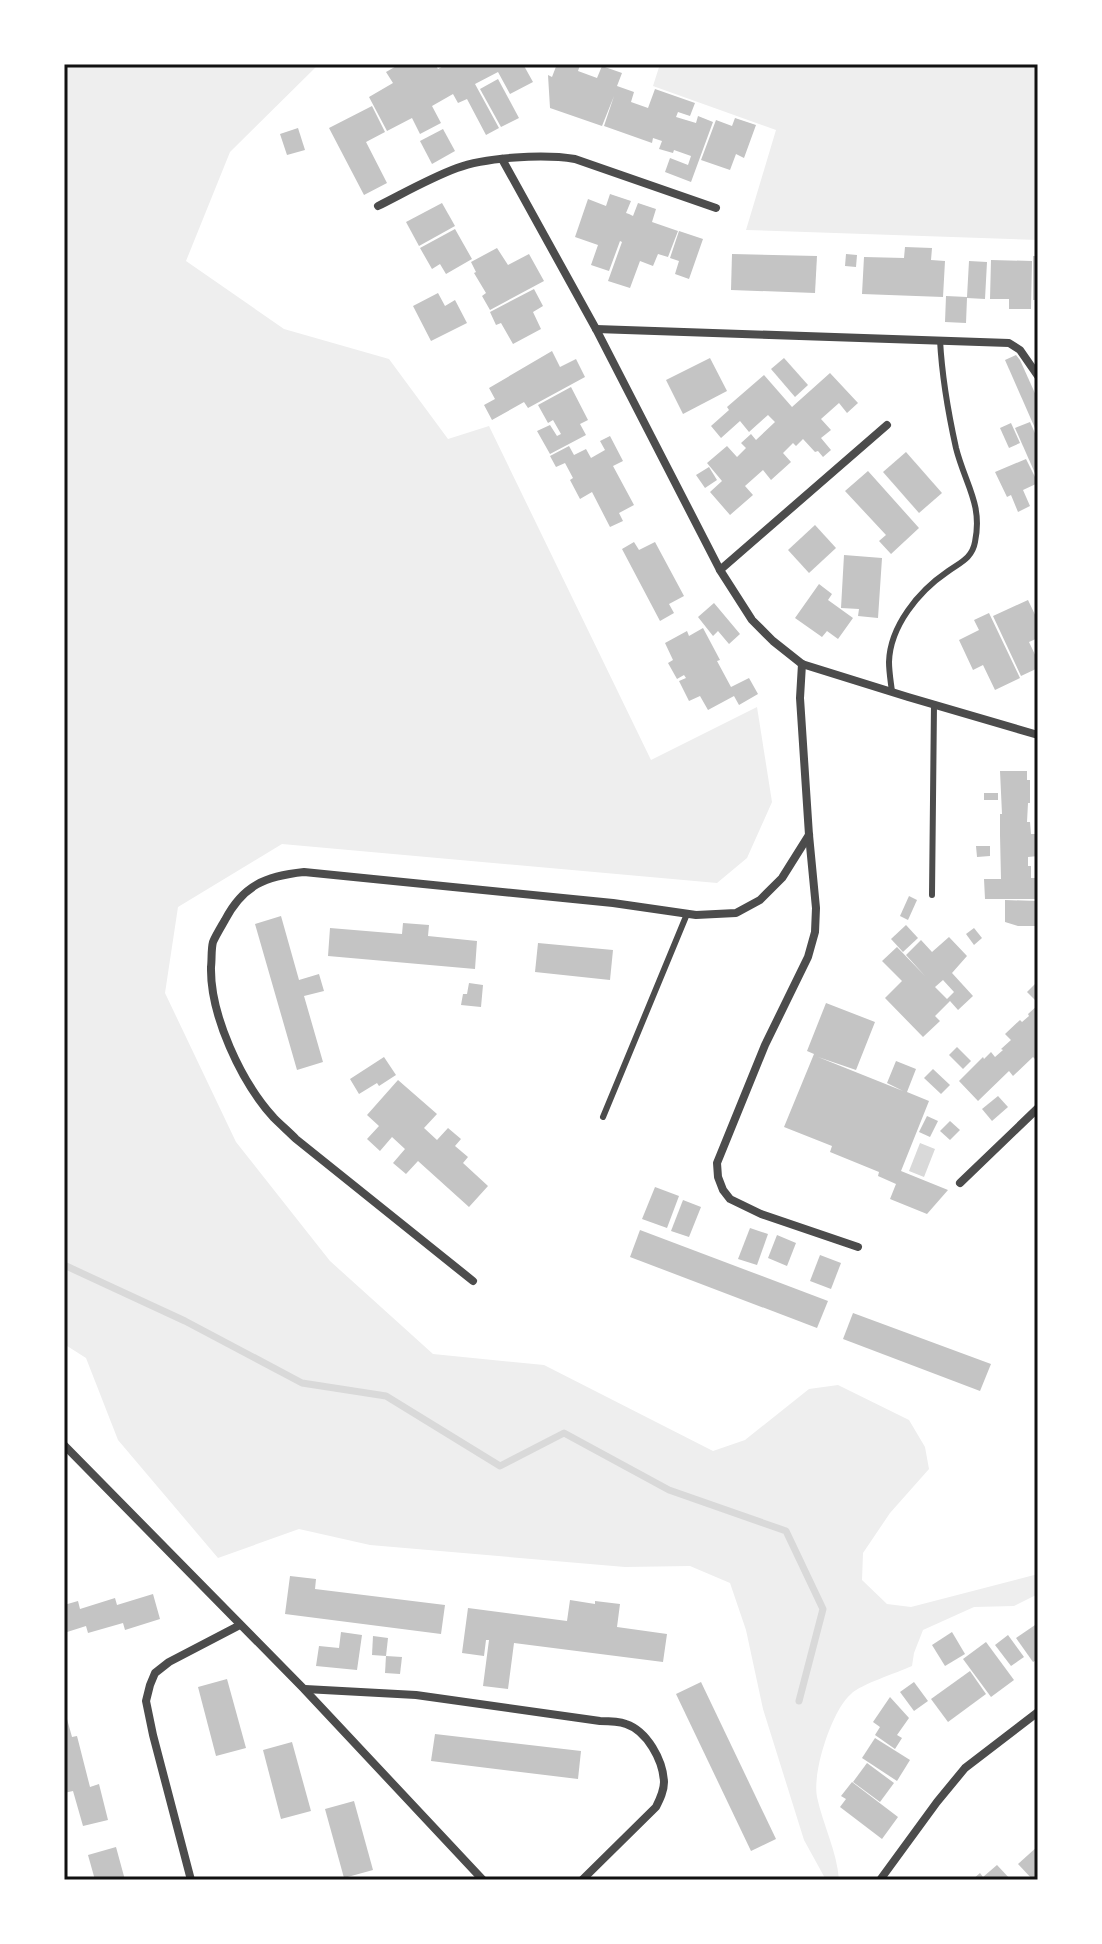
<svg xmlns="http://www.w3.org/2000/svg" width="1102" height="1944" font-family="'Times New Roman',serif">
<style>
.green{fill:#eee}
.water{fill:#d9d9d9}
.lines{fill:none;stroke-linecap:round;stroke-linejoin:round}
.stream{stroke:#d9d9d9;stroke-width:7}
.building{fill:#c4c4c4;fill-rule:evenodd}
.service{stroke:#4c4c4c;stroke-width:6}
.minor{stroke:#4c4c4c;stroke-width:8}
.neatline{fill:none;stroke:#111;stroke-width:3}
</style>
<rect width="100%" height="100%" fill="#fff"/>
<g class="green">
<path d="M64 64H319L230 152 186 261 284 329 389 359 448 439 489 426 651 760 757 707 772 802 747 858 717 883 282 844 178 907 165 993 236 1142 330 1261 433 1354 544 1365 713 1451 745 1440 809 1389 838 1385 909 1420 925 1447 929 1469 890 1513 863 1553 862 1580 887 1604 911 1607 1038 1574V1594L1014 1606 974 1607 923 1630 914 1653 912 1666C897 1673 861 1684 851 1694 832 1710 812 1772 817 1797 823 1825 837 1851 839 1880H826L804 1840 763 1709 746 1630 730 1583 690 1566 625 1567 370 1545 299 1529 218 1558 118 1440 86 1358 64 1344Z"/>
<path d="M660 64H1038V240L746 230 776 130 653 86Z"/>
</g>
<path class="water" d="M920 1143 935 1149 924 1177 909 1171Z"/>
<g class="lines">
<path class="stream" d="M64 1265 185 1321 302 1383 386 1396 500 1466 564 1433 669 1490 786 1531 823 1609 799 1701"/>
</g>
<g class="building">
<path d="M400 64H435L438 69 447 64H523L533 82 510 94 498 72 475 84 499 128 486 135 467 99 458 103 453 94 432 106 441 123 420 134 412 118 387 131 369 97 393 83 386 72Z"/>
<path d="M557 64H578L580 65 578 71 597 78 602 66 622 73 617 86 634 92 631 102 648 108 655 89 695 103 690 116 678 112 676 117 696 123 698 116 713 122 691 182 665 172 670 158 688 165 691 156 674 150 673 153 659 149 662 141 653 138 652 143 604 126 614 96 602 126 550 108 548 75 552 77Z"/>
<path d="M498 79 519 118 501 127 480 89Z"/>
<path d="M372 106 385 132 366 142 387 183 364 195 329 128Z"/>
<path d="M735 118 756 125 744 158 736 154 730 170 701 160 716 120 732 126Z"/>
<path d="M298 128 305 150 287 155 280 134Z"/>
<path d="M443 129 455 151 432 164 420 141Z"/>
<path d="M610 194 631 201 626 213 629 214 633 216 638 203 656 209 652 222 678 231 668 257 658 254 653 266 640 261 630 288 608 281 622 242 620 241 609 271 591 265 598 245 575 237 588 199 606 206Z"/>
<path d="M442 203 455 226 419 246 406 222Z"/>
<path d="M455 229 472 259 446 274 440 264 432 269 420 248Z"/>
<path d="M679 231 703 239 689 279 675 274 679 261 670 258Z"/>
<path d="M905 247 932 248 931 260 945 261 943 297 862 294 864 257 904 258Z"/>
<path d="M497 248 508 265 529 254 544 281 490 310 482 296 486 293 474 273 476 272 471 262Z"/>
<path d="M732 254 817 256 815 293 731 290Z"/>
<path d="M846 254 857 255 856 267 845 266Z"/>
<rect x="1033" y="256" width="5" height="44"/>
<path d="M991 260 1032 261 1031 309H1009V299H990Z"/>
<path d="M969 261 987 262 985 299 967 298 966 323 945 322 946 296 967 297Z"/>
<path d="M534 289 543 306 533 312 541 329 513 344 501 323 496 325 490 312Z"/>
<path d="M438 293 445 306 455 300 467 323 431 341 413 306Z"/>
<path d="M552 351 560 367 576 359 585 377 528 408 524 402 492 420 484 405 495 399 489 388Z"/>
<path d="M1016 355 1020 360 1038 400V435L1005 360Z"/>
<path d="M710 358 727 391 683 414 666 380Z"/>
<path d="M784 358 808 385 795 397 771 369Z"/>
<path d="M830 373 858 403 847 413 839 403 821 419 831 430 821 438 831 450 823 457 818 451 815 452 803 439 796 446 793 443 783 453 791 462 771 480 763 470 745 486 753 495 730 515 710 492 722 481 707 463 727 446 737 457 746 448 741 443 751 434 756 440 775 422 768 415 749 432 740 421 721 438 711 426 729 410 727 407 764 375 792 407Z"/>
<path d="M571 387 588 420 580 424 586 435 550 454 537 431 550 425 557 436 561 434 553 420 548 423 538 405Z"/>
<path d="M1030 422 1038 440V480L1015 428Z"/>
<path d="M1011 423 1020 443 1009 448 1000 428Z"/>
<path d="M610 436 623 461 613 466 634 505 619 513 623 521 610 527 592 492 580 499 570 480 573 478 565 463 556 467 550 456 569 446 574 455 586 449 591 458 605 450 600 441Z"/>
<path d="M906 452 942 493 919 513 883 472Z"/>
<path d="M1026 459 1038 483 1023 490 1030 506 1018 512 1011 495 1007 497 995 472Z"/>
<path d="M709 467 717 480 705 488 696 475Z"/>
<path d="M868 471 919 528 891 554 879 541 886 535 845 491Z"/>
<path d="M815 525 836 548 809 573 788 550Z"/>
<path d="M634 542 639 550 655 542 684 596 669 604 674 613 660 621 622 549Z"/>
<path d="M844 555 882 558 878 618 858 616 859 609 841 608Z"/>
<path d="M819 584 832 594 828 600 853 618 838 639 827 631 822 637 795 618Z"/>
<path d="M1028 600 1038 621V638L1029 642 1038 661V668L1021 676 993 616Z"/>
<path d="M714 603 740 634 729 644 718 631 713 636 698 617Z"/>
<path d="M989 613 1020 678 995 690 983 665 973 670 959 640 979 630 974 620Z"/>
<path d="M703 628 720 660 717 661 731 687 749 678 758 694 739 705 734 696 708 710 700 696 689 701 679 681 686 678 684 675 677 679 668 663 673 660 665 643 687 631 689 636Z"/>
<path d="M1000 771H1027V780H1030V803H1028L1027 822H1030L1031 834H1038V856L1028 857V866H1031V878H1038V899H985L984 879H1001L1000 835V814H1002Z"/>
<rect x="984" y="793" width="14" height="7"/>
<path d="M976 846H990V856L977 857Z"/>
<path d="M909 896 917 900 908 920 900 916Z"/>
<path d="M1005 900 1038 901V926H1018L1005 922Z"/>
<path d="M281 916 299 980 319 974 324 991 304 996 323 1062 297 1070 255 924Z"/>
<path d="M403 923 429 925 428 936 477 941 475 969 328 956 330 928 402 934Z"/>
<path d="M906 925 918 938 903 952 891 939Z"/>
<path d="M974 928 982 938 974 945 966 934Z"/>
<path d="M949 937 967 956 952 973 973 996 958 1010 950 1001 935 1016 940 1021 923 1037 885 998 902 981 882 961 897 947 925 976 906 955 921 940 932 952ZM943 980 954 992 947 999 935 987Z"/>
<path d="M538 943 613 950 610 980 535 972Z"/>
<path d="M469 983 483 985 481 1007 461 1005 463 994H467Z"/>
<path d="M1036 983 1038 985V999L1036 1001 1027 992Z"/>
<path d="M826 1003 875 1022 856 1070 818 1057 903 1091 887 1083 896 1061 916 1069 907 1092 929 1101 901 1171 948 1190 927 1214 890 1199 896 1184 878 1176 879 1172 830 1152 832 1146 784 1127 814 1054 807 1051Z"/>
<path d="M1038 1005V1062L1033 1057 1013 1076 1009 1071 978 1101 959 1081 983 1057 984 1059 991 1052 995 1057 1003 1050 1001 1049 1011 1040 1005 1034 1020 1020 1022 1022 1029 1016 1028 1014Z"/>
<path d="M957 1047 971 1061 963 1069 949 1055Z"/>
<path d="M384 1057 396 1075 379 1086 377 1083 359 1094 350 1079Z"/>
<path d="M933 1069 950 1085 941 1094 924 1078Z"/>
<path d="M398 1080 437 1114 424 1128 437 1140 448 1128 461 1139 455 1146 468 1157 463 1163 488 1186 469 1207 418 1161 406 1174 393 1163 405 1149 392 1137 380 1151 367 1139 379 1126 367 1115Z"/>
<path d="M998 1096 1008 1107 992 1121 982 1109Z"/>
<path d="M927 1116 938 1121 930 1137 919 1132Z"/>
<path d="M950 1121 960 1130 950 1140 940 1131Z"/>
<path d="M655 1187 679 1196 667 1228 642 1219Z"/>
<path d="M683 1200 701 1207 689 1237 671 1231Z"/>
<path d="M750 1228 768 1234 757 1265 738 1259Z"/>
<path d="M640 1230 828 1301 817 1328 630 1257Z"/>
<path d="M777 1235 796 1243 787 1266 768 1258Z"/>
<path d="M820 1255 841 1263 831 1289 810 1281Z"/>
<path d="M853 1313 991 1364 980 1391 843 1339Z"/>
<path d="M290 1576 316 1579 315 1589 445 1605 441 1634 285 1614Z"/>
<path d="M153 1594 160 1619 125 1630 123 1623 88 1633 86 1626 64 1633V1605L78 1601 80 1609 115 1598 117 1605Z"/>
<path d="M570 1600 595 1604V1601L620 1604 617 1627 667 1634 663 1662 514 1643 508 1689 483 1686 489 1640H486L484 1656 462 1653 468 1608 567 1621Z"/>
<path d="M1038 1623V1659L1033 1662 1016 1638Z"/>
<path d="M341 1632 362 1635 357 1670 316 1666 319 1646 339 1648Z"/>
<path d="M952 1632 965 1654 945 1666 932 1645Z"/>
<path d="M1008 1635 1024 1657 1011 1666 995 1645Z"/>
<path d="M373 1636 388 1638 386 1656 372 1655Z"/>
<path d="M986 1642 1014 1680 991 1697 963 1659Z"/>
<path d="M386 1656 402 1657 400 1674 385 1673Z"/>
<path d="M970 1671 986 1694 948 1722 931 1699Z"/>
<path d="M227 1679 246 1748 216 1756 198 1687Z"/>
<path d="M701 1682 776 1839 751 1851 676 1694Z"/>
<path d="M914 1682 928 1701 914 1711 900 1692Z"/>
<path d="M890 1697 909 1718 897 1735 902 1738 895 1749 875 1735 880 1727 873 1722Z"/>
<path d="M67 1719 72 1737 77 1736 90 1787 99 1784 108 1820 83 1826 73 1791 64 1793V1720Z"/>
<path d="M435 1734 581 1751 578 1779 431 1761Z"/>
<path d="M875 1738 910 1760 897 1781 862 1758Z"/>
<path d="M292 1742 311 1811 281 1819 263 1750Z"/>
<path d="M867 1763 894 1783 880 1802 853 1782Z"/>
<path d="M852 1782 898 1817 882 1839 840 1807 846 1799 841 1796Z"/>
<path d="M354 1801 373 1870 344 1878 325 1809Z"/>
<path d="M1038 1846V1880H1033L1018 1864Z"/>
<path d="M116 1847 125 1880H95L88 1855Z"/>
<path d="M997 1865 1011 1880H972L980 1873 983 1877Z"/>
</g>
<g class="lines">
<g class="service">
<path d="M892 692C891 683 889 672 889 662 890 626 919 591 947 572 959 563 972 559 975 542 983 504 965 484 956 448 948 412 942 377 940 340"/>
<path d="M932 895 934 704"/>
<path d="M603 1117 687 914"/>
</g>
<g class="minor">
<path d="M502 159 596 329 720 570 752 620 773 641 802 664 908 697 1038 735"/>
<path d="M378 206C404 193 430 178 457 168 486 157 544 154 575 159L716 208"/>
<path d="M596 329 1009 343 1020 350 1038 376"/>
<path d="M720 570 887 425"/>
<path d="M802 664 800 698 809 835 816 908 815 932 808 957 765 1045 717 1163 718 1177 723 1190 730 1199 761 1214 858 1247"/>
<path d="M960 1183 1038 1108"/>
<path d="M473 1281 296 1139C289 1132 281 1125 274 1118 241 1082 210 1015 211 967 212 959 211 949 213 942 216 935 221 927 225 920 243 885 266 876 304 872L613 903 696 915 736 913 760 900 782 878 809 835"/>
<path d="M64 1445 304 1689 483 1880"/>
<path d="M305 1689 416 1695 600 1721C609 1721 618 1721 626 1724 647 1731 663 1760 664 1782 664 1791 660 1799 656 1807L582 1880"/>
<path d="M191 1880 153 1735 146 1701 150 1685 155 1673 169 1662 240 1625"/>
<path d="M880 1880 937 1802 965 1768 1038 1712"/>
</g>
</g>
<rect width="1102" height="1944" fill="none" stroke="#ffffff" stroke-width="132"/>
<rect x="66" y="66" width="970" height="1812" class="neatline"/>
</svg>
